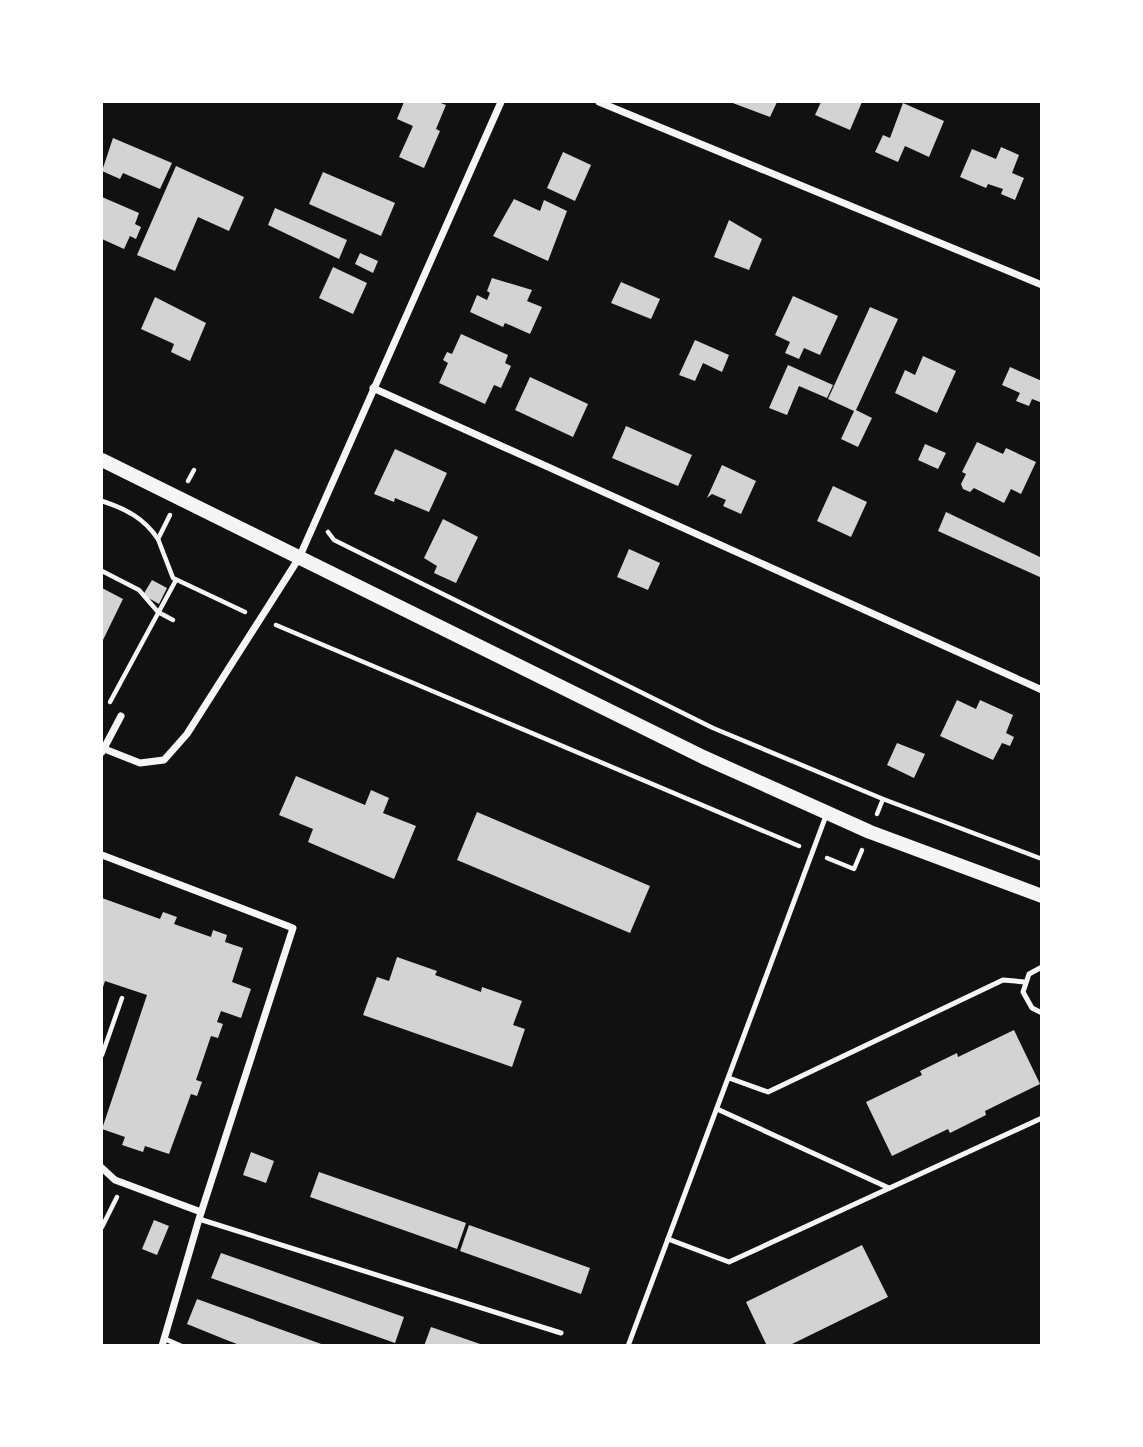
<svg xmlns="http://www.w3.org/2000/svg" width="1143" height="1447" font-family="Jost,sans-serif">
<style>
.building{fill:#d3d3d3}
.lines{fill:none;stroke-linecap:round;stroke-linejoin:round}
.path{stroke:#f5f5f5;stroke-width:4.5}
.service{stroke:#f5f5f5;stroke-width:5}
.minor{stroke:#f5f5f5;stroke-width:7}
.secondary{stroke:#f5f5f5;stroke-width:14}
</style>
<rect width="100%" height="100%" fill="#111"/>
<g class="building">
<path d="M404 102H438L446 105 436 129 440 131 424 168 399 157 413 126 397 119Z"/>
<path d="M730 102H777L770 117Z"/>
<path d="M821 102H862L850 130 815 115Z"/>
<path d="M903 103 944 121 929 157 905 146 898 162 875 152 883 135 890 138Z"/>
<path d="M113 138 172 163 160 189 123 173 120 179 102 171Z"/>
<path d="M1001 147 1019 155 1012 173 1024 178 1015 200 1001 194 1003 189 988 184 986 188 960 177 972 149 996 159Z"/>
<path d="M563 152 591 165 575 201 547 188Z"/>
<path d="M176 166 244 197 229 231 198 217 175 271 137 255Z"/>
<path d="M323 172 395 203 381 236 309 204Z"/>
<path d="M102 197 139 213 135 224 141 227 136 239 130 236 124 249 102 239Z"/>
<path d="M514 199 540 211 544 200 567 211 548 261 493 236Z"/>
<path d="M275 208 347 240 339 259 268 225Z"/>
<path d="M729 220 762 239 749 270 714 257Z"/>
<path d="M360 253 378 261 373 273 355 264Z"/>
<path d="M333 267 367 283 353 314 319 298Z"/>
<path d="M492 278 532 290 527 301 542 307 530 334 505 323 503 327 470 312 477 295 487 300 490 293 487 291Z"/>
<path d="M621 282 660 299 651 319 611 303Z"/>
<path d="M793 296 838 316 820 355 804 348 799 359 785 353 790 342 775 335Z"/>
<path d="M155 297 206 323 190 361 171 352 174 344 141 329Z"/>
<path d="M870 307 898 319 856 410 872 418 858 447 841 439 854 411 828 399Z"/>
<path d="M461 334 508 355 505 363 511 366 501 388 494 385 485 404 439 383 448 363 443 360 447 352 452 354Z"/>
<path d="M695 340 729 355 722 372 703 363 695 381 679 375Z"/>
<path d="M923 356 956 371 937 413 895 393 905 370 915 375Z"/>
<path d="M788 365 833 385 827 398 799 386 787 415 769 408Z"/>
<path d="M1010 367 1042 381 1040 402 1032 399 1029 406 1016 401 1020 393 1002 385Z"/>
<path d="M530 377 588 404 573 437 515 410Z"/>
<path d="M626 426 692 455 678 486 612 458Z"/>
<path d="M977 442 1003 454 1006 448 1036 462 1021 494 1011 489 1004 503 974 488 970 492 963 489 961 484 966 474 962 472Z"/>
<path d="M925 444 946 453 938 469 918 460Z"/>
<path d="M395 449 447 473 429 512 395 498 394 502 374 494Z"/>
<path d="M722 465 756 481 741 514 723 506 726 500 712 494 707 498Z"/>
<path d="M833 486 867 502 851 537 817 521Z"/>
<path d="M946 512 1042 558V578L938 531Z"/>
<path d="M443 519 478 537 456 583 434 573 437 566 424 558Z"/>
<path d="M629 549 660 563 648 590 617 577Z"/>
<path d="M152 580 167 588 159 604 143 595Z"/>
<path d="M102 588 123 599 102 642Z"/>
<path d="M957 700 976 709 980 700 1013 715 1006 733 1014 737 1010 746 1002 743 993 760 940 736Z"/>
<path d="M897 743 925 754 914 778 887 765Z"/>
<path d="M296 776 365 805 371 790 389 798 383 813 416 826 394 879 308 842 313 829 279 815Z"/>
<path d="M477 812 650 886 630 933 457 860Z"/>
<path d="M102 898 160 919 163 912 177 917 174 924 211 937 213 930 227 935 225 942 243 948 232 982 251 989 241 1018 221 1011 217 1022 223 1024 218 1038 211 1036 196 1080 202 1082 197 1096 191 1094 169 1154 145 1146 143 1152 122 1145 125 1137 102 1129 147 995 105 981 102 990Z"/>
<path d="M397 957 437 971 435 975 481 992 482 987 522 1001 513 1025 525 1029 512 1067 363 1015 377 977 389 981Z"/>
<path d="M1014 1030 1040 1084 985 1111 986 1115 950 1133 948 1129 892 1156 866 1102 922 1075 920 1071 957 1053 958 1057Z"/>
<path d="M251 1152 274 1161 266 1183 243 1175Z"/>
<path d="M319 1172 466 1223 457 1249 310 1197Z"/>
<path d="M154 1220 169 1226 157 1255 142 1249Z"/>
<path d="M469 1225 590 1268 581 1294 460 1251Z"/>
<path d="M862 1245 888 1297 788 1346H767L746 1302Z"/>
<path d="M221 1253 404 1317 395 1343 211 1278Z"/>
<path d="M197 1299 324 1345V1346H242L224 1339 187 1324Z"/>
<path d="M431 1327 483 1345V1346H424Z"/>
</g>
<g class="lines">
<g class="path">
<path d="M188 481 194 470"/>
<path d="M102 501C126 509 144 518 158 539"/>
<path d="M170 515 158 539 173 578 245 612"/>
<path d="M328 532 334 540 713 728 883 799 1042 859"/>
<path d="M102 571 139 590 158 612 173 620"/>
<path d="M276 625 799 846"/>
<path d="M110 702 176 580"/>
<path d="M877 814 883 799"/>
<path d="M827 858 854 869 862 850"/>
<path d="M102 1055 122 998"/>
<path d="M102 1227 117 1197"/>
</g>
<g class="service">
<path d="M1042 967 1029 974 1023 992 1032 1008 1042 1013"/>
<path d="M729 1078 768 1092 1003 980 1025 982"/>
<path d="M717 1109 889 1188"/>
<path d="M199 1219 561 1333"/>
<path d="M668 1239 729 1262 1042 1118"/>
<path d="M165 1339 181 1346"/>
<path d="M628 1346 827 813"/>
</g>
<g class="minor">
<path d="M599 102 1042 285"/>
<path d="M373 388 1042 690"/>
<path d="M102 748 140 763 164 760 187 734 299 558 501 102"/>
<path d="M102 752 121 716"/>
<path d="M102 855 293 928 199 1219 162 1346"/>
<path d="M102 1168 115 1180 201 1212"/>
</g>
<path class="secondary" d="M102 460 703 757 870 832 1042 896"/>
</g>
<rect width="1143" height="1447" fill="none" stroke="#ffffff" stroke-width="206"/>
</svg>
